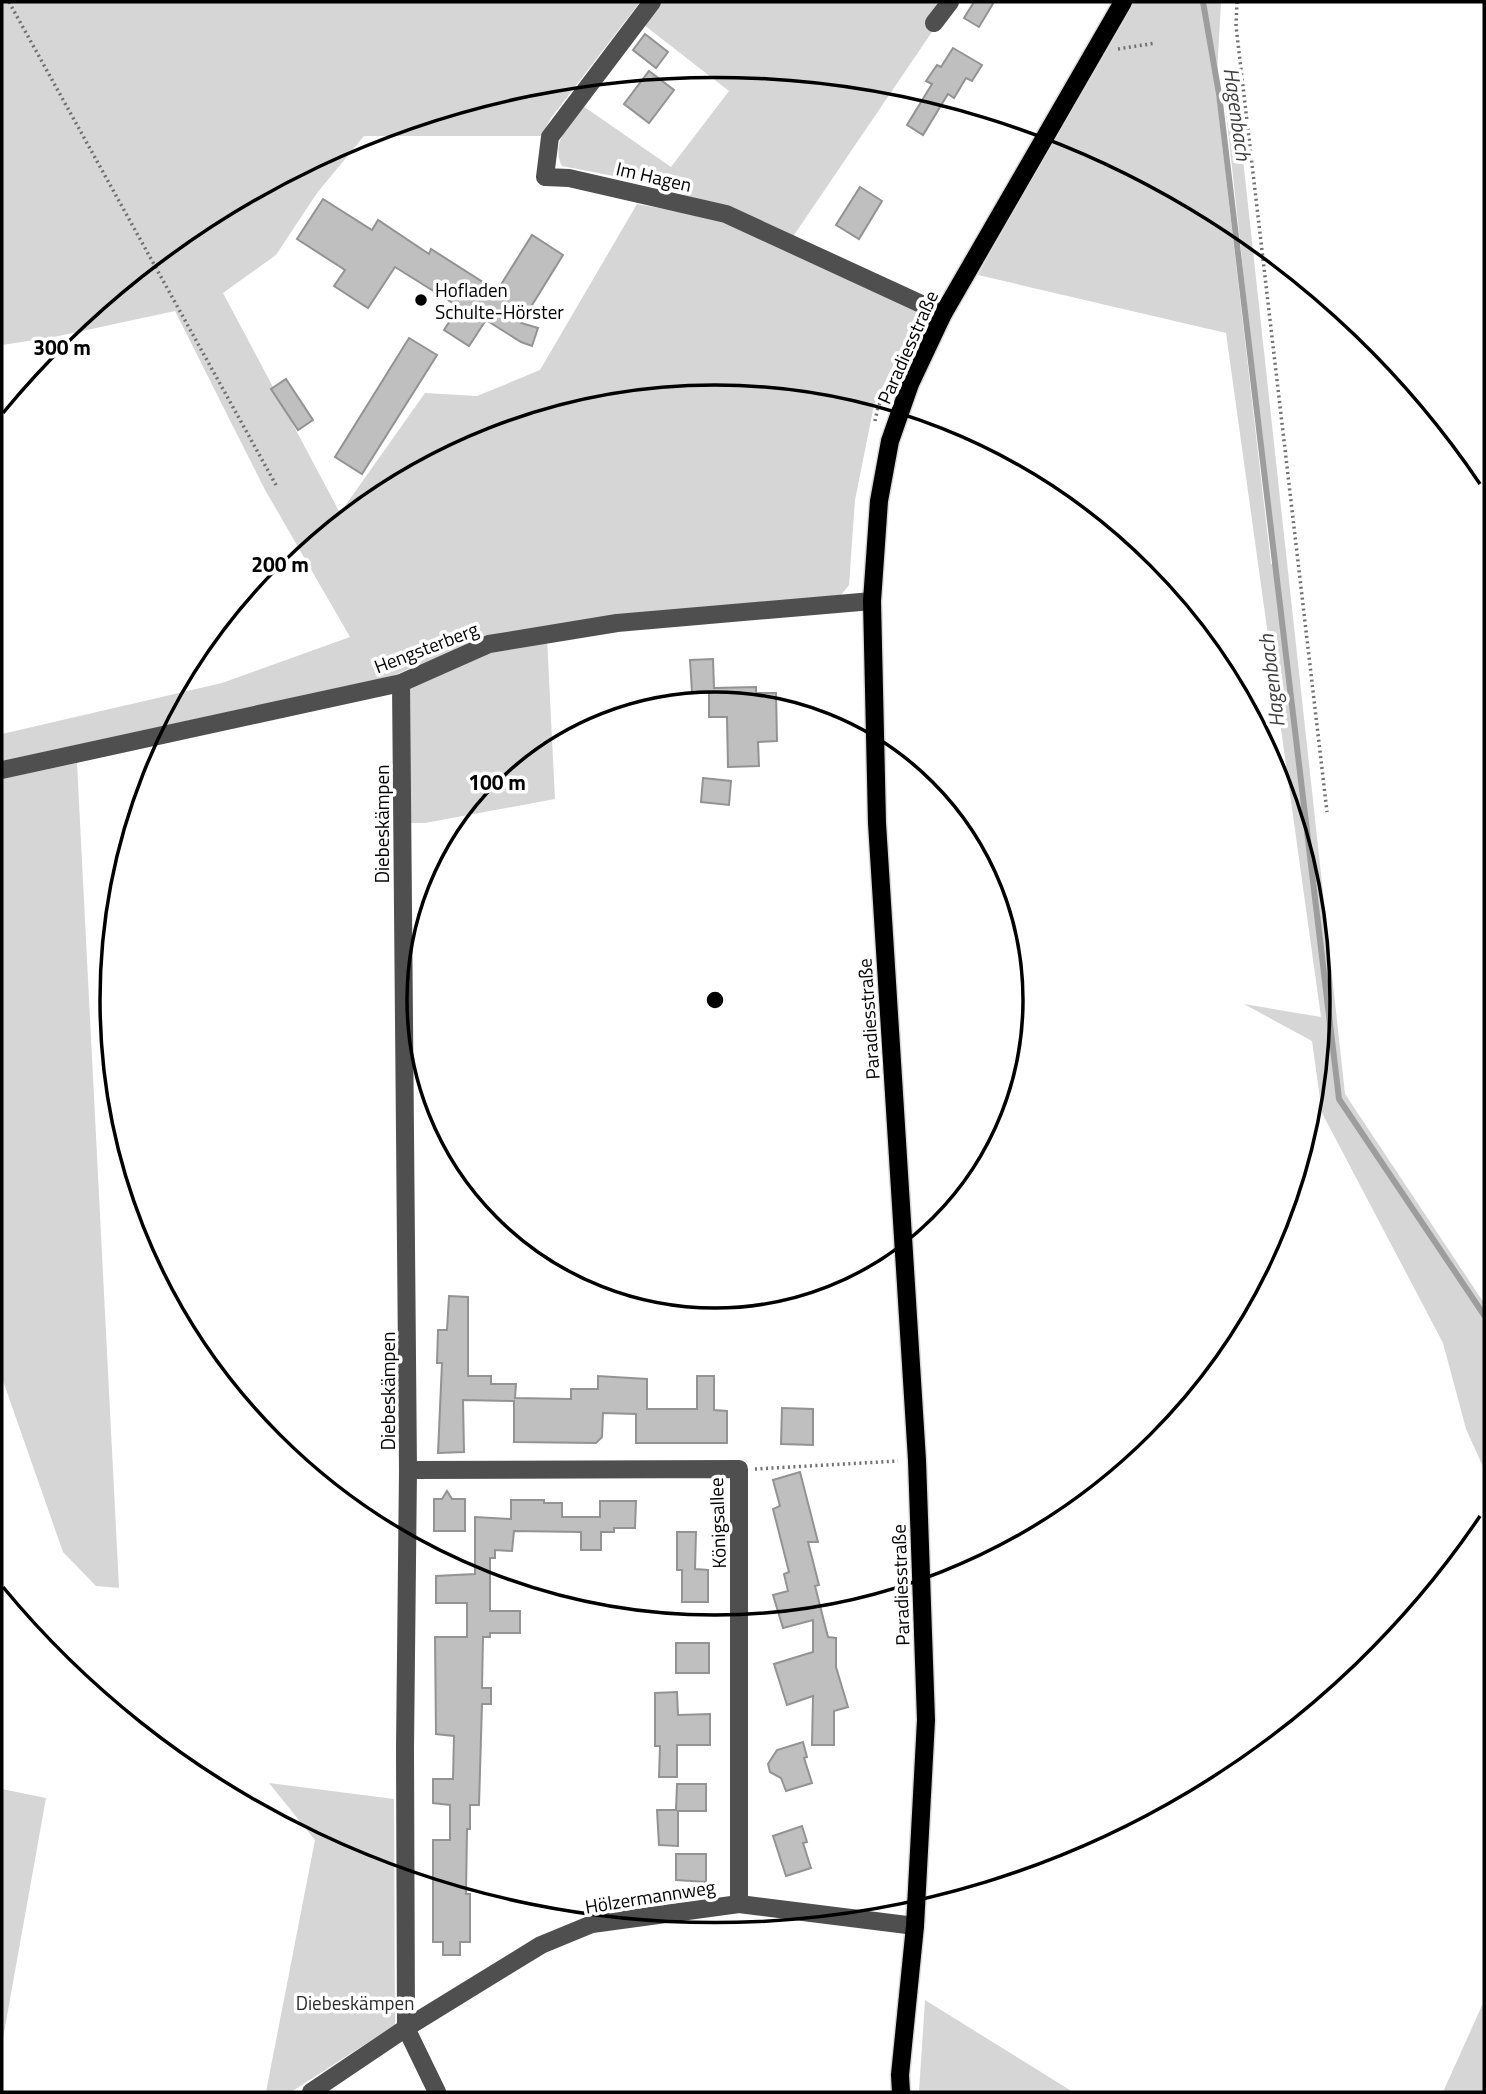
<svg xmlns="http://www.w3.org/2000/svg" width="1486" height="2094" font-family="'Titillium Web',sans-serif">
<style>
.green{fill:#d6d6d6}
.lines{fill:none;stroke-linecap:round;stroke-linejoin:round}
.stream{stroke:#9d9d9d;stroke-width:6}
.building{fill:#bfbfbf;stroke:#939393;stroke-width:2}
.major-casing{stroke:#dbdbdb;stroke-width:21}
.path{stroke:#717171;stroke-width:3.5;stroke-dasharray:2 3.5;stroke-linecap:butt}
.minor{stroke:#4f4f4f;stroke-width:18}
.major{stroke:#000;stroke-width:18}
.ring{fill:none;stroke:#000;stroke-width:3.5}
.poi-dot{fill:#000;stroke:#fff;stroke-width:2.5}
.labels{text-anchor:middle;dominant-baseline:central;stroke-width:7;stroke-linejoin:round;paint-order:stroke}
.street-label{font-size:19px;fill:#000;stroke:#fff}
.poi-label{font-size:19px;fill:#000;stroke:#fff;text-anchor:start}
.park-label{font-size:19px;fill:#2d2d2d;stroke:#fff}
.water-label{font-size:21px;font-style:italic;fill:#3e3e3e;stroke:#fff}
.centre{fill:#000;stroke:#fff;stroke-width:3.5}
.ring-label{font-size:21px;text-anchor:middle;font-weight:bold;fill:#000;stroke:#fff;stroke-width:7;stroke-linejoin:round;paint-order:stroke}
</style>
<rect width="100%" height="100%" fill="#fff"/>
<g class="green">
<path d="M2 2H640L551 118 541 136H364L317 193 276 255 223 293 340 513 425 393 477 396 540 370 637 204 719 219 919 311 874 405 855 500 849 585 841 595 487 637 392 676 2 761V734L222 683 350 637 264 488 175 311 54 337 2 345Z"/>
<path d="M662 2H938L926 20 936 26 792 238 730 211 680 193V189L562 166C550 143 570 124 583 106L671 167 729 91 644 25Z"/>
<path d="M1128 2H1221L1216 92 1271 564 1275 563 1225 103 1237 104 1345 1094 1484 1303V1469L1466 1429 1443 1343 1322 1113 1312 1041 1244 1004 1321 1017 1226 333 978 275 1087 72Z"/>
<path d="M547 638 555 799 425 823H407L404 686 489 647Z"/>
<path d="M77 763 119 1588 96 1586 63 1552 2 1378V779Z"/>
<path d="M269 1783 394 1799 395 2025 291 2092H266L315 1840Z"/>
<path d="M2 1789 46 1798 2 2044Z"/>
<path d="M925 2000 1073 2092H919Z"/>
<path d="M1484 2001V2092H1443Z"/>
</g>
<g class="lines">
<path class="stream" d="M1203 2 1219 94 1339 1099 1484 1315"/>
</g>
<g class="building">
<path d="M974 2H994L979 27 964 18Z"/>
<path d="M645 34 668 52 656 68 633 50Z"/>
<path d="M953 48 982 65 972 81 966 78 954 98 948 94 923 135 907 125 932 84 926 81 937 65 941 67Z"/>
<path d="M649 71 674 90 649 123 624 104Z"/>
<path d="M860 187 882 201 859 239 836 225Z"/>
<path d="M323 199 372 230 378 220 429 254 431 249 497 291 532 235 563 255 521 323 538 328 532 346 521 342 486 320 469 346 444 330 459 307 395 267 368 308 334 286 345 270 297 239Z"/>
<path d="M409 338 437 355 362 474 335 457Z"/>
<path d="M286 379 313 420 298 430 271 389Z"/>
<path d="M713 659 714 688 756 687V693H776L777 741 758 742 759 766 728 767 727 717H709V691L692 692 690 660Z"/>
<path d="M703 778 731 781 729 805 701 802Z"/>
<path d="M449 1296 468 1297V1376H491V1384H516L515 1398 571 1399V1389H598V1376L647 1379V1409H697V1376H714V1410L727 1411V1443H636V1414L603 1413 602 1437 596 1443 514 1442V1401L463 1400 464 1452 438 1453 442 1363H437L438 1330H447Z"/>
<path d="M782 1408 813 1409V1445L781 1444Z"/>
<path d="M800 1472 818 1542H808L819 1585 815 1586 828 1637 836 1638V1667L848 1707 834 1711V1745H812L813 1696 787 1705 774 1664 813 1652V1620L783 1628 773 1595 788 1591 784 1574 789 1572 773 1509 780 1506 773 1480Z"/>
<path d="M447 1491 452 1499H465V1531H434V1499H442Z"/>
<path d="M511 1500H544V1503H562V1517H600V1501H636L635 1528H614V1532H601V1550H581V1532L514 1531 512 1551 495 1550V1558H490V1611H520V1633H490V1637H483L482 1688H491V1704H482L479 1805H470V1829H467L466 1894H470V1942H460V1955H443V1942H433V1840H450V1805L433 1803V1779H453L454 1736 436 1734 435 1637H467V1603H436V1576L475 1574V1517L511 1519Z"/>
<path d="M677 1532H696L695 1569 708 1570V1602H682V1570H677Z"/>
<rect x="676" y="1643" width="33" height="30"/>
<path d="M677 1692 678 1715 710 1714V1745H677V1777H659L660 1746H655V1693Z"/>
<path d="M803 1742 807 1757 804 1758 812 1783 786 1791 781 1778 770 1772 768 1764 777 1750Z"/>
<path d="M677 1784H706V1811H678V1846L659 1845 657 1810H676Z"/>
<path d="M802 1826 807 1842 803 1843 811 1868 786 1876 773 1836Z"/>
<path d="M676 1854H706V1882L676 1880Z"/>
</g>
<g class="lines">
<g class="major-casing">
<path id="major" d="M901 2092 900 2075 915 1926 926 1720 917 1460 877 823 872 601 879 501 890 441 910 384 943 314 1123 2"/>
</g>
<g class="path">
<path d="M9 2 276 485"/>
<path d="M1237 2 1236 26 1327 812"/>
<path d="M1118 49 1156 43"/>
<path d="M875 421 878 407 885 392"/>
<path d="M755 1469 898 1461"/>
</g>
<g class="minor">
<path d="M652 2 550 137 545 177 569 178 726 214 943 314"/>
<path d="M934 23 950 2"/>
<path d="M401 683 408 1470 405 1748 406 2028 437 2092"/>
<path d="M2 770 401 683 489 644 617 623 872 601"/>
<path d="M408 1470 739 1469V1904"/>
<path d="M311 2092 406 2028 541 1945 592 1924 739 1904 915 1926"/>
</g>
<use href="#major" class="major"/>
</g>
<g class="ring">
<circle cx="715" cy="1000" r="308"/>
<circle cx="715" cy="1000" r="615"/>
<path d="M1480 1516A923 923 0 0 1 3 1587M3 413A923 923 0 0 1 1480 484"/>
</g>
<circle class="poi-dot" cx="421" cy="300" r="7"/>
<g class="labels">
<g class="street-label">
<text transform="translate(654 176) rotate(13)">Im Hagen</text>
<text transform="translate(907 347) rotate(-66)">Paradiesstraße</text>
<text transform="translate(426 647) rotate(-21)">Hengsterberg</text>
<text transform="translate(381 824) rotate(-90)">Diebeskämpen</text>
<text transform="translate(868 1019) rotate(-94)">Paradiesstraße</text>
<text transform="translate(387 1391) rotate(-90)">Diebeskämpen</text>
<text transform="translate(717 1523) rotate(-92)">Königsallee</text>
<text transform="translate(900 1585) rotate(-92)">Paradiesstraße</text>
<text transform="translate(650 1896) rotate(-9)">Hölzermannweg</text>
</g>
<g class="poi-label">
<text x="435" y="289">Hofladen<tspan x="435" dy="22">Schulte-Hörster</tspan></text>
</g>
<g class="park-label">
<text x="355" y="2002">Diebeskämpen</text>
</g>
<g class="water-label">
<text transform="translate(1238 114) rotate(82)">Hagenbach</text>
<text transform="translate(1271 681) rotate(-97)">Hagenbach</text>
</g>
</g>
<circle cx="715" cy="1000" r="10" class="centre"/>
<g class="ring-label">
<text x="62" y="355">300 m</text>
<text x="280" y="572">200 m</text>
<text x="497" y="790">100 m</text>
</g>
<rect width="1486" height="2094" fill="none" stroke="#000000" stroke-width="7"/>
</svg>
